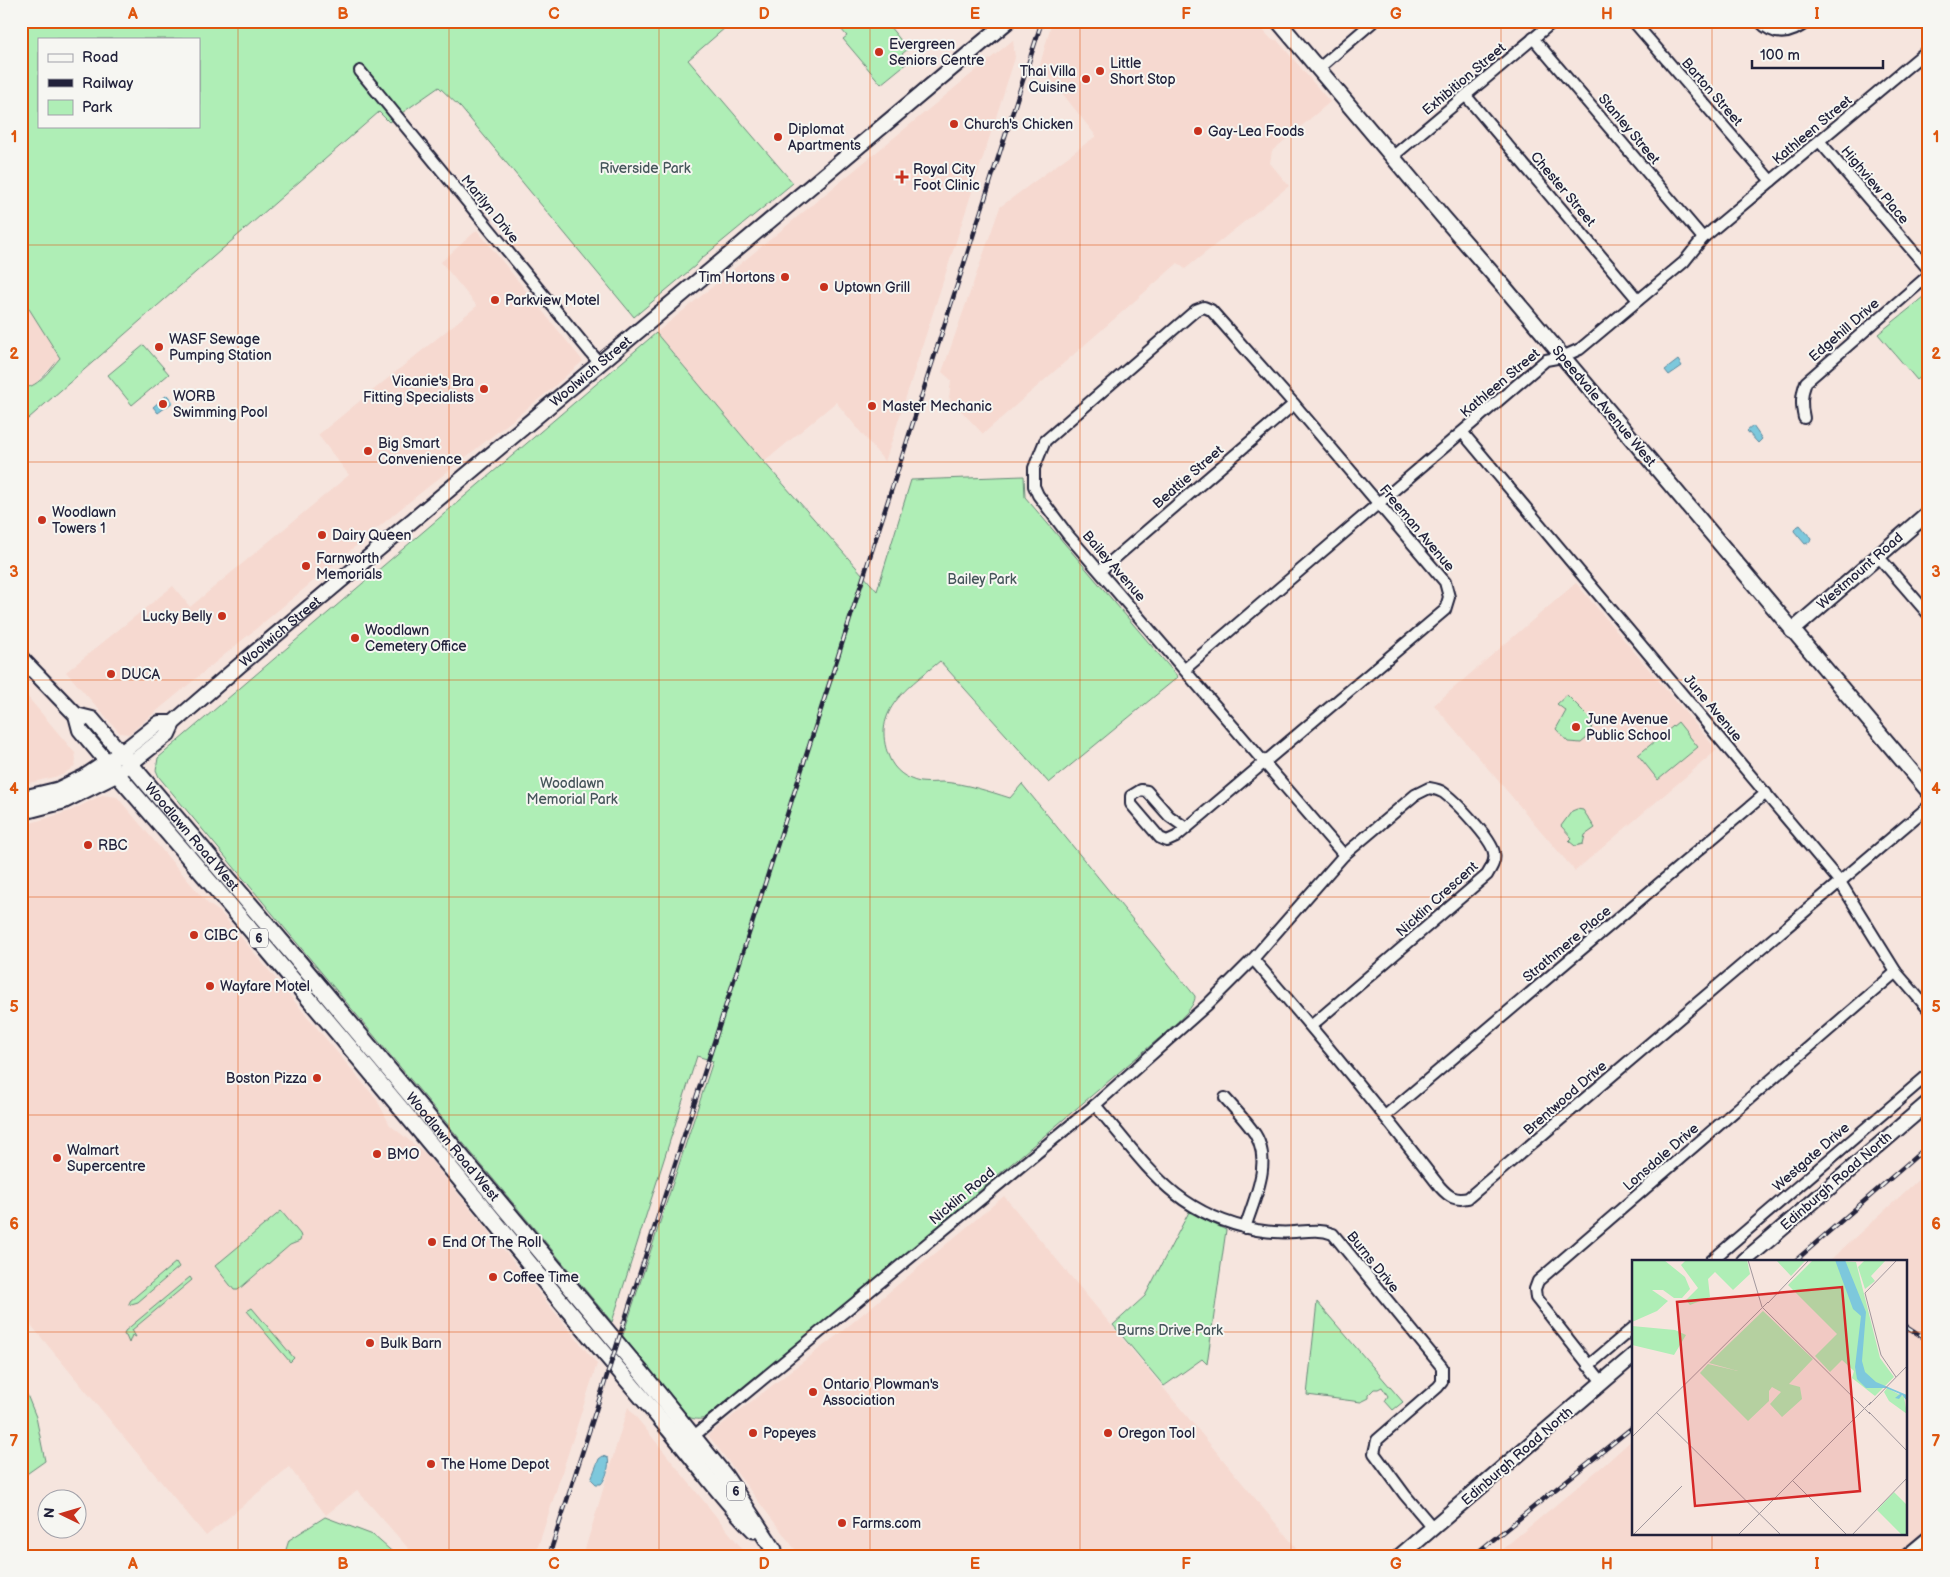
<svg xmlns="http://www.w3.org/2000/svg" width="1950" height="1577" font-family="'Balsamiq Sans',sans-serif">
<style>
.built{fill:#f6d9d0}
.green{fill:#afeeb6;stroke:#688878;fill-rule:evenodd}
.water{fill:#7dc8dc;stroke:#59869c}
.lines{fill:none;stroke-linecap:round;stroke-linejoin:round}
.street-casing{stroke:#22223b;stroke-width:14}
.secondary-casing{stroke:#22223b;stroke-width:18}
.primary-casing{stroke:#22223b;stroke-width:19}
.street{stroke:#f6f6f2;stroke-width:10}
.secondary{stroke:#f6f6f2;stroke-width:14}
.primary{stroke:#f6f6f2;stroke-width:15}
.rail-casing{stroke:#22223b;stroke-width:4.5}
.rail{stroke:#f6f6f2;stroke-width:2.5;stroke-dasharray:8;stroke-linecap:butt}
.grid{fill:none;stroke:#de560e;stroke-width:1;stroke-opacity:0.55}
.poi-dot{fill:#c8321e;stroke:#f6f6f2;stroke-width:2}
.labels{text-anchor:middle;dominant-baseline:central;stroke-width:4;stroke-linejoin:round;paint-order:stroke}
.shield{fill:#f6f6f2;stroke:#626272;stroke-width:1}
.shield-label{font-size:12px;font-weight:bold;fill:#22223b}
.poi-label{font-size:14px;fill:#22223b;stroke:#f6f6f2;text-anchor:start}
.street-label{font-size:14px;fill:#22223b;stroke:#f6f6f2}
.park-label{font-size:14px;fill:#45555a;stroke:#f6f6f2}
.inset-road{fill:none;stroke:#a1979d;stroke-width:1}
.view{fill:#d62828;fill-opacity:0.15;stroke:#d62828;stroke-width:2.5}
.inset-edge{fill:none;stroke:#22223b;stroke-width:2.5}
.neatline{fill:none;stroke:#de560e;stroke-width:2}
.grid-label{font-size:16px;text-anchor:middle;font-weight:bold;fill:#de560e}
</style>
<rect width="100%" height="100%" fill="#f6e5de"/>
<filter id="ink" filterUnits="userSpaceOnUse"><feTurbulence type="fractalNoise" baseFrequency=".02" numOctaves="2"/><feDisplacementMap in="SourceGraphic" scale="10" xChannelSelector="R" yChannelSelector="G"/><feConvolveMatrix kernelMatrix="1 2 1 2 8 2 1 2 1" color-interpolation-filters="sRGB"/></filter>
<g filter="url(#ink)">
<g class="built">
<path d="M1052 21H1255L1272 40H1277L1330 102 1272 151 1270 163 1289 186 1185 269 1178 263 983 434 949 398 951 380 942 372 1000 207 1096 136 1040 65Z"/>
<path d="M1013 40 1015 58 885 462 836 402 764 462 656 333Z"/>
<path d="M477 230 583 361 549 391 404 506 129 734 120 733 66 672 173 586 190 607 349 475 318 435 477 306 441 262Z"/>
<path d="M21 296 60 358 33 386 27 389 21 387Z"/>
<path d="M1576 583 1717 750 1575 871 1434 705Z"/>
<path d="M21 689 75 753 76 760 75 766 62 775 21 785Z"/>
<path d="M102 795 117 797 208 904 220 912 377 1100 390 1125 425 1153 597 1364 535 1556H415L357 1490 326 1515 289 1467 206 1536 21 1313V826L70 811Z"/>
<path d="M1929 1170V1556H1494L1604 1465 1634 1438V1533H1906V1261H1829Z"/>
<path d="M1004 1196 1303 1556H800L708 1435 840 1333Z"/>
<path d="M628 1407 748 1556H583Z"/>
</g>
<g class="green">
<path d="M21 21H733L688 60 793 183 702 258 695 266 634 317 461 108 439 87 389 122 379 112 21 425V387C36 391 51 368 60 358L21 296ZM39 39H199V126H39Z"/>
<path d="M834 21H885L908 49 902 54 908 62 881 84 843 39 847 36Z"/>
<path d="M1929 293V370L1917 380 1878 334Z"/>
<path d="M656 333 764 462 877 591 911 480 1024 476 1025 497 1178 677 1049 783 940 661C909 687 870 710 889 757 894 770 906 779 920 782 928 783 936 782 943 782 967 784 988 791 1010 798L1022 784 1195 996C1196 1008 1172 1026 1164 1034L830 1318 705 1418C697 1421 691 1418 683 1415L622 1338 713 1061 697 1056 612 1322 159 777 156 770 158 758Z"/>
<path d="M144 345 169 374 132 405 108 375Z"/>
<path d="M1567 695 1594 722 1587 738 1581 743 1568 742 1556 729 1566 711 1557 704Z"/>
<path d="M1678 722 1698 747 1658 780 1638 755Z"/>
<path d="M1577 809 1583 810 1595 828 1585 835 1583 844 1575 846 1569 841 1572 838 1561 826 1572 811Z"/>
<path d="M281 1211 300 1234 301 1237 300 1241 290 1245 238 1290H234L215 1266Z"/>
<path d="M1189 1212 1226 1230 1207 1364 1202 1359 1164 1386 1113 1325 1145 1296Z"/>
<path d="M176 1262 179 1267 138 1302 128 1305 130 1302V1301Z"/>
<path d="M190 1277 192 1280 132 1330 136 1337 132 1335 129 1343 126 1336 124 1335 125 1331Z"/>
<path d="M1317 1302 1403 1402 1393 1410 1385 1401 1388 1396 1382 1387 1378 1389H1374L1369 1394V1398L1361 1402 1307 1395Z"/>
<path d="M252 1308 294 1358 290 1362 247 1311Z"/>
<path d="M21 1380 36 1417 45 1461 21 1478Z"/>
<path d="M325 1517 373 1535 397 1556H284L289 1540Z"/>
</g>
<g class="water">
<path d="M1678 360 1682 366 1669 375 1665 370Z"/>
<path d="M167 395 173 402 158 413 153 407Z"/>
<path d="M1753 426 1762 439 1758 443 1747 431Z"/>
<path d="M1800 525 1811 538 1810 542 1805 544 1794 531 1795 528Z"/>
<path d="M603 1456 608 1458C610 1465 606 1479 601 1484H596L591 1479 599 1459Z"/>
</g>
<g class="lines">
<g class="street-casing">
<g id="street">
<path d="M1633 21 1771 181"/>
<path d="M1759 21C1775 38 1791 35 1808 21"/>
<path d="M1533 38 1703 238"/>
<path d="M1318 69 1374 21"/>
<path d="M360 71 600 364"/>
<path d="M1466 96 1638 300"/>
<path d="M1820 142 1929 270"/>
<path d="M1392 157 1554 21"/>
<path d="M1804 418C1801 405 1801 395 1806 382L1929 275"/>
<path d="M1463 433 1840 882 1896 972 1929 1010"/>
<path d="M1878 556 1929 615"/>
<path d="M1100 571 1294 404"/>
<path d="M1185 669 1546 360 1562 357 1580 349 1684 262 1703 238 1929 49"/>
<path d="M1186 828 1169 816 1147 791 1141 790 1131 796V804L1160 838 1167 841 1176 837 1445 610 1449 597 1445 582 1294 404 1211 310 1204 307 1196 310 1045 441 1034 468V486L1038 495 1068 535 1344 855"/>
<path d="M1253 959C1317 1033 1380 1109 1440 1187 1449 1197 1455 1201 1468 1198L1929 806"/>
<path d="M1225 1098C1235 1109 1246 1121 1255 1134 1273 1163 1254 1199 1245 1228"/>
<path d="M1095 1105C1146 1164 1173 1214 1257 1230 1269 1232 1282 1233 1295 1232 1308 1231 1320 1229 1333 1234L1442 1367V1382L1438 1387 1377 1440 1374 1453 1405 1495 1433 1528"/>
<path d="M1385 1116 1766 793"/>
<path d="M1711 1261 1929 1074"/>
<path d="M1588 1366 1634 1327"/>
<path d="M1602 1382 1536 1298 1535 1289 1538 1281 1896 972"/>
<path d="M689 1440 1095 1105 1207 1005 1253 959 1344 855 1415 795 1429 788C1435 789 1440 790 1444 793 1456 802 1492 839 1494 853 1496 861 1491 868 1487 875L1311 1026"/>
<path d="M1905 1556 1929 1536"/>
</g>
</g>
<g class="secondary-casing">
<g id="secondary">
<path d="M1278 21 1444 218 1505 288 1929 792"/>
<path d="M1792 631 1929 512"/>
<path id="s1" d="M21 658 76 715 80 730 117 774 168 734 173 723 240 665 1008 21"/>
<path d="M76 715 92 719 121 753 159 723H173"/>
<path d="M1744 1261 1929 1102"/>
<path d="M1400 1556 1634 1355"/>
</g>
</g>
<g class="primary-casing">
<g id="primary">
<path id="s2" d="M21 799 58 790 85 777 121 753 299 962 641 1372 725 1476 774 1550"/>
<path d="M21 812 63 801 117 774C254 932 388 1092 521 1253 569 1312 619 1370 668 1428 697 1462 722 1499 754 1530"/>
</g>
</g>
<use href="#street" class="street"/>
<use href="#secondary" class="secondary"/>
<use href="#primary" class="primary"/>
<g class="rail-casing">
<g id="rail">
<path d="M1795 1261 1929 1145"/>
<path d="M1906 1326 1929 1341"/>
<path d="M549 1556 1042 21"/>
<path d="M1473 1556 1634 1426"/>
</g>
</g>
<use href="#rail" class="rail"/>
</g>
</g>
<path class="grid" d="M238 21V1556M449 21V1556M659 21V1556M870 21V1556M1080 21V1556M1291 21V1556M1501 21V1556M1712 21V1261M21 245H1929M21 462H1929M21 680H1929M21 897H1929M21 1115H1929M21 1332H1634M1906 1332H1929M1712 1533V1556"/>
<g class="poi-dot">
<circle cx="879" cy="52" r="5"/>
<circle cx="1100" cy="71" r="5"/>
<circle cx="1086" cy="79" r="5"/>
<circle cx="954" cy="124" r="5"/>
<circle cx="1198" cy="131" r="5"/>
<circle cx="778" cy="137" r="5"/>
<path d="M899.5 169.5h5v5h5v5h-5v5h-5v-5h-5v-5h5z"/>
<circle cx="785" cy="277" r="5"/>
<circle cx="824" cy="287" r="5"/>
<circle cx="495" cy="300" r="5"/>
<circle cx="159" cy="347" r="5"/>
<circle cx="484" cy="389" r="5"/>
<circle cx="163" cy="404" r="5"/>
<circle cx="872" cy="406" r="5"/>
<circle cx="368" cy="451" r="5"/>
<circle cx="42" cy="520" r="5"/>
<circle cx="322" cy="535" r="5"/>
<circle cx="306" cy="566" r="5"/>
<circle cx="222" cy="616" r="5"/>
<circle cx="355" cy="638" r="5"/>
<circle cx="111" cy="674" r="5"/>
<circle cx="1576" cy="727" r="5"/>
<circle cx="88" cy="845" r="5"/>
<circle cx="194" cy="935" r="5"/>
<circle cx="210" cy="986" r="5"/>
<circle cx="317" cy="1078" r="5"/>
<circle cx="377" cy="1154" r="5"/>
<circle cx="57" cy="1158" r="5"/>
<circle cx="432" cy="1242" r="5"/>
<circle cx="493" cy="1277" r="5"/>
<circle cx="370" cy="1343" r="5"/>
<circle cx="813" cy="1392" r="5"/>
<circle cx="753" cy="1433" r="5"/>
<circle cx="1108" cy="1433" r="5"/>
<circle cx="431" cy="1464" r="5"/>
<circle cx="842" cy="1523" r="5"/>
</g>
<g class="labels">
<g class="shield">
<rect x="250" y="928.5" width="18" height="19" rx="4"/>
<rect x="727" y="1481.5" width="18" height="19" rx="4"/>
</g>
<g class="shield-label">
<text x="259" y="938">6</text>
<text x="736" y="1491">6</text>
</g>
<g class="poi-label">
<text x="889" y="44">Evergreen<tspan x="889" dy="16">Seniors Centre</tspan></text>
<text x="1110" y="63">Little<tspan x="1110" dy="16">Short Stop</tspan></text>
<text x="1076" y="71" text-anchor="end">Thai Villa<tspan x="1076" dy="16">Cuisine</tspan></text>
<text x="964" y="124">Church's Chicken</text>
<text x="788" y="129">Diplomat<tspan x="788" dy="16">Apartments</tspan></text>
<text x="1208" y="131">Gay-Lea Foods</text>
<text x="913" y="169">Royal City<tspan x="913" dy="16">Foot Clinic</tspan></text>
<text x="775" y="277" text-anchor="end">Tim Hortons</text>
<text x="834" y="287">Uptown Grill</text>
<text x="505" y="300">Parkview Motel</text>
<text x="169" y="339">WASF Sewage<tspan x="169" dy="16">Pumping Station</tspan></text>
<text x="474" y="381" text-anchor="end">Vicanie's Bra<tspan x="474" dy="16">Fitting Specialists</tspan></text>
<text x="173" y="396">WORB<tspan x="173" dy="16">Swimming Pool</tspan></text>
<text x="882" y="406">Master Mechanic</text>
<text x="378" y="443">Big Smart<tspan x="378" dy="16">Convenience</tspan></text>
<text x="52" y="512">Woodlawn<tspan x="52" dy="16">Towers 1</tspan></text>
<text x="332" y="535">Dairy Queen</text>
<text x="316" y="558">Farnworth<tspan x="316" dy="16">Memorials</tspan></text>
<text x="212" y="616" text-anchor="end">Lucky Belly</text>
<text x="365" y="630">Woodlawn<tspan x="365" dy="16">Cemetery Office</tspan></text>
<text x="121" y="674">DUCA</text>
<text x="1586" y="719">June Avenue<tspan x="1586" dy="16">Public School</tspan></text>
<text x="98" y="845">RBC</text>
<text x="204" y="935">CIBC</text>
<text x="220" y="986">Wayfare Motel</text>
<text x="307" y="1078" text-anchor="end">Boston Pizza</text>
<text x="67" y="1150">Walmart<tspan x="67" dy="16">Supercentre</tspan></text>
<text x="387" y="1154">BMO</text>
<text x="442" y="1242">End Of The Roll</text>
<text x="503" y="1277">Coffee Time</text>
<text x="380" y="1343">Bulk Barn</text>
<text x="823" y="1384">Ontario Plowman's<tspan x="823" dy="16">Association</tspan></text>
<text x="763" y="1433">Popeyes</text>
<text x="1118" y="1433">Oregon Tool</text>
<text x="441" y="1464">The Home Depot</text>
<text x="852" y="1523">Farms.com</text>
</g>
<g class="street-label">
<text transform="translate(1464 79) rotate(-40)">Exhibition Street</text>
<text transform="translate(1712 92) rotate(49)">Barton Street</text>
<text transform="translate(1629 129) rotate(50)">Stanley Street</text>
<text transform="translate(1812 130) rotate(-40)">Kathleen Street</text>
<text transform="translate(1875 185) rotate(50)">Highview Place</text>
<text transform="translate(1563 189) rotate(50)">Chester Street</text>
<text transform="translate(490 209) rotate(51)">Marilyn Drive</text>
<text transform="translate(1844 330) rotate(-41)">Edgehill Drive</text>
<text stroke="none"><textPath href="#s1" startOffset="775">Woolwich Street</textPath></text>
<text transform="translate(1500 383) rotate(-40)">Kathleen Street</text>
<text transform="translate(1604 406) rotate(50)">Speedvale Avenue West</text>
<text transform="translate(1188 477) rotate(-41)">Beattie Street</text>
<text transform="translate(1417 528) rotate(50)">Freeman Avenue</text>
<text transform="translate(1114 566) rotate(49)">Bailey Avenue</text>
<text transform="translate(1860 571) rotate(-41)">Westmount Road</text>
<text stroke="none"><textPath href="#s1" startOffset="370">Woolwich Street</textPath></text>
<text transform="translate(1713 708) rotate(50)">June Avenue</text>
<text stroke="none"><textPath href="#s2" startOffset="221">Woodlawn Road West</textPath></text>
<text transform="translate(1437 899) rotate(-42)">Nicklin Crescent</text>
<text transform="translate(1567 944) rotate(-40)">Strathmere Place</text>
<text transform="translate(1565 1098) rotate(-41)">Brentwood Drive</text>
<text stroke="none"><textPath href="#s2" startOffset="626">Woodlawn Road West</textPath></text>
<text transform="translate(1661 1157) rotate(-41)">Lonsdale Drive</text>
<text transform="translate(1811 1157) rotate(-41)">Westgate Drive</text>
<text transform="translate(1836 1181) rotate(-41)">Edinburgh Road North</text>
<text transform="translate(962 1196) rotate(-40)">Nicklin Road</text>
<text transform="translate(1373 1262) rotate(51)">Burns Drive</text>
<text transform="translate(1517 1456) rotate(-41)">Edinburgh Road North</text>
</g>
<g class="park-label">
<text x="645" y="168">Riverside Park</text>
<text x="982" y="579">Bailey Park</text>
<text x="572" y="783">Woodlawn<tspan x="572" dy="16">Memorial Park</tspan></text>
<text x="1170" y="1330">Burns Drive Park</text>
</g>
</g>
<g transform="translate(1632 1260)">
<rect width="275" height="275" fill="#f6e5de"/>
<path d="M0 0H32L53 17 58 29 50 38H42L31 30H20L36 41 25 51 0 62ZM54 0H115L118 14 101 30 83 12 76 19 78 37 58 45 54 40 66 28 49 5ZM144 0H174L159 16ZM181 0 224 2 248 98 262 117 243 136 220 118 222 111 210 100 198 112 183 96 205 74 156 25ZM233 0H254L239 16 243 21 233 29 226 7ZM131 51 181 99 157 124 168 127 170 139 150 157 138 144 149 132 140 127 137 131V141L116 161 68 113 76 104 106 111 77 103ZM0 66 43 70 54 75 42 95 0 85ZM255 128 272 137 275 154 257 141 252 132ZM262 232 275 245V275H270L245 250Z" fill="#afeeb6"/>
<path d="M203 0H213L234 52 230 101 233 112 244 122 275 135V141L270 135 267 139 263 138 268 134 254 128H234L225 119 223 107 229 56 221 49Z" fill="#7dc8dc"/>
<path class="inset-road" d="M116 0 130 47 238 154M136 43 177 0M264 117 249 95 233 33 265 0M237 145 275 106M24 152 149 275M237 152 275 191M0 177 136 42M161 221 215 275M1 275 50 226M106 275 239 142M220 275 275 218"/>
<path class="view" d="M210 27 228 231 63 246 45 42Z"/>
<rect width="275" height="275" class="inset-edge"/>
</g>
<rect width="1950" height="1577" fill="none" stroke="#f6f6f2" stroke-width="55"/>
<rect x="38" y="38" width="162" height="90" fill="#f6f6f2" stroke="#a1a1a9"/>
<rect x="48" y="54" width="25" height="8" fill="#f6f6f2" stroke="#a1a1a9"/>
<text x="82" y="62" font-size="15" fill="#22223b">Road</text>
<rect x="48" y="79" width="25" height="8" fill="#22223b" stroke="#a1a1a9"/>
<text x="82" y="88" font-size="15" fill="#22223b">Railway</text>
<rect x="48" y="100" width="25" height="15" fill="#afeeb6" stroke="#a1a1a9"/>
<text x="82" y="112" font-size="15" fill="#22223b">Park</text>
<g transform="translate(62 1514) rotate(275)"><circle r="24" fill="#f6f6f2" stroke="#a1a1a9"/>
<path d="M0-4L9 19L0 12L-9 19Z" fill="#c8321e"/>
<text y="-8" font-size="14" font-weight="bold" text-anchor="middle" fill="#22223b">N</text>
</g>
<path d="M1752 60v8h131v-8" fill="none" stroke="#22223b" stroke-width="2.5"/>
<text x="1760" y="60" font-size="15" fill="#22223b" stroke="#f6f6f2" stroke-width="4" paint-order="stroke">100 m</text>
<rect x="28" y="28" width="1894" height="1522" class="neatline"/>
<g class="grid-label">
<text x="133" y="19">A</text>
<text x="343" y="19">B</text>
<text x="554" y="19">C</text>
<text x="764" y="19">D</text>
<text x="975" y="19">E</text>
<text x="1186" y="19">F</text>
<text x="1396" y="19">G</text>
<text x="1607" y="19">H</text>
<text x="1817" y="19">I</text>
<text x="14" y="142">1</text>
<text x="1936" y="142">1</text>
<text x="14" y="359">2</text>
<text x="1936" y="359">2</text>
<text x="14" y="577">3</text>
<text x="1936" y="577">3</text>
<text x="14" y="794">4</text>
<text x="1936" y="794">4</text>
<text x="14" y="1012">5</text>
<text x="1936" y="1012">5</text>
<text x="14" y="1229">6</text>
<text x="1936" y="1229">6</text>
<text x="14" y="1446">7</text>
<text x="1936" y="1446">7</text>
<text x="133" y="1569">A</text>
<text x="343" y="1569">B</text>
<text x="554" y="1569">C</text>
<text x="764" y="1569">D</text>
<text x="975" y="1569">E</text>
<text x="1186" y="1569">F</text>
<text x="1396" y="1569">G</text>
<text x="1607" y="1569">H</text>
<text x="1817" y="1569">I</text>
</g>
</svg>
